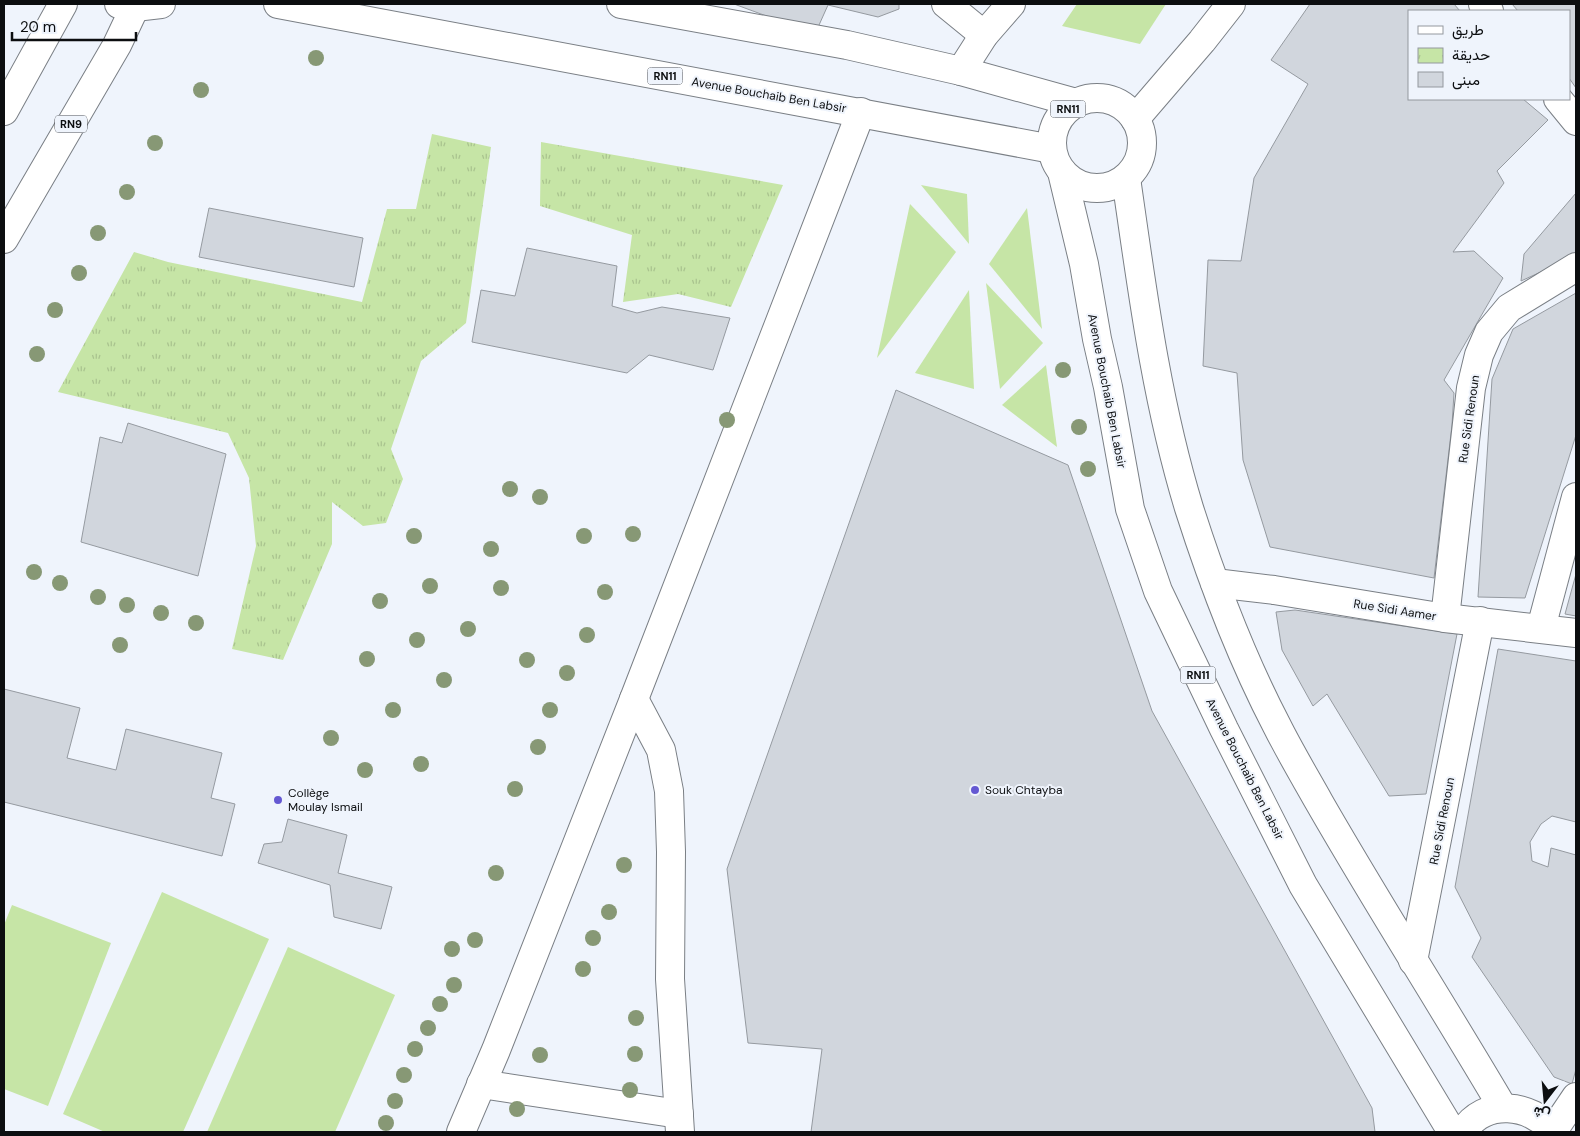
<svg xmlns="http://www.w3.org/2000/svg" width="1580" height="1136" font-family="'DM Sans',Vazirmatn,sans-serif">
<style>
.park{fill:url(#park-tufts)}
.garden{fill:#c6e5a6}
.building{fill:#d1d6dd;stroke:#959aa0}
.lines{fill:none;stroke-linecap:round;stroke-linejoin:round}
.minor-casing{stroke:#7a7f85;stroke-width:30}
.major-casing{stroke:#7a7f85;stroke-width:30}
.minor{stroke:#fff;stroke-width:28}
.major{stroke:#fff;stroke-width:28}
.tree{fill:#879875}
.poi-dot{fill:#6458d2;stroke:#eff4fc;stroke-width:2}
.labels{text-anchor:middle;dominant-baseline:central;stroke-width:4;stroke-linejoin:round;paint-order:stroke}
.shield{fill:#eff4fc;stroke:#505357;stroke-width:1}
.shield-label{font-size:11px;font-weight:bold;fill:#0c0e10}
.street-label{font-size:12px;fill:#0c0e10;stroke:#eff4fc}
.poi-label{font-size:12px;fill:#0c0e10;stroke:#eff4fc;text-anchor:start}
</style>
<defs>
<pattern id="park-tufts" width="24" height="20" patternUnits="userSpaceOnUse" patternTransform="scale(1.25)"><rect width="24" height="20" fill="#c6e5a6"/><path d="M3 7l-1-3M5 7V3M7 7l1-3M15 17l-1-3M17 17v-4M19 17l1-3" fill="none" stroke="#a9c38e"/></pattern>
</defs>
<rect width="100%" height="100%" fill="#eff4fc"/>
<g class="park">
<path d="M432 134 491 147 466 323 421 361 391 449 403 479 386 523 363 526 332 502V544L283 660 232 649 256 546 249 478 228 433 58 392 134 252 168 262 362 302 387 209H416Z"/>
<path d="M541 142 783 185 731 307 678 294 623 302 632 235 540 206Z"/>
</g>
<g class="garden">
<path d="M1077 4H1166L1140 44 1062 26Z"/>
<path d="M921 185 967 194 969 244Z"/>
<path d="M910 204 956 252 877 358Z"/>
<path d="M1027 208 1042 329 989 264Z"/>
<path d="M986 283 1043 343 1000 389Z"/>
<path d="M969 290 974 389 915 373Z"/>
<path d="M1046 365 1057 447 1002 405Z"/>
<path d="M162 892 269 939 183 1132H105L63 1114Z"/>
<path d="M12 905 111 943 48 1106 4 1089V925Z"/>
<path d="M288 947 395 995 335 1132H207Z"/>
</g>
<g class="building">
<path d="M734 4H899V9L878 17 828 5 815 34Z"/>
<path d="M1310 4H1454L1460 11H1409V99H1523L1548 120 1497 171 1504 183 1453 252 1474 251 1503 278 1444 380 1454 393 1452 425 1434 578 1270 547 1243 460 1237 373 1203 366 1208 260 1241 261 1254 178 1308 84 1271 60Z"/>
<path d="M1512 4H1576V88L1569 78V11H1518Z"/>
<path d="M1576 193V256L1521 281 1524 254Z"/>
<path d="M209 208 363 238 354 287 199 257Z"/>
<path d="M527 248 617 266 612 306 637 313 662 307 730 318 713 370 649 355 627 373 472 342 481 290 515 296Z"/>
<path d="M1576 293V435L1525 598 1478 597 1492 379 1513 329Z"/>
<path d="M896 390 1068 465 1152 711 1372 1108 1375 1132H811L822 1049 748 1043 727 869Z"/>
<path d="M128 423 226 454 198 576 81 542 100 437 122 443Z"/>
<path d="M1576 574V616L1565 614Z"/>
<path d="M1295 610 1457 634 1426 794 1389 796 1327 694 1313 706 1282 650 1276 612Z"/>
<path d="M1498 649 1576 661V822L1552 816 1541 824 1530 842 1532 861 1548 867 1551 848 1576 855V1069L1572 1084 1554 1077 1472 957 1481 938 1455 887Z"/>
<path d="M4 689 80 708 67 758 116 770 126 729 222 753 211 798 235 804 222 856 4 802Z"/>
<path d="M288 819 347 835 338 873 392 887 381 929 334 917 330 885 258 863 264 844 282 842Z"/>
</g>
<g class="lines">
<g class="minor-casing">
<g id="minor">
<path d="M946 4 984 35"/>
<path d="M1483 4 1489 11"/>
<path d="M961 71 984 35 1011 4"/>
<path d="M1558 99 1576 121"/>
<path d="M1135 119 1202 41 1231 4"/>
<path d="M1215 583 1274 590 1445 618 1576 633"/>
<path d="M1445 618 1471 388 1479 355 1489 332 1509 308 1576 267"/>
<path d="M1541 628 1576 497"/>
<path d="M634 699 661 750 669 791 671 852 670 979 680 1132"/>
<path d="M1413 961 1480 621"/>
<path d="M481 1084 679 1114"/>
<path d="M1553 1131 1576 1097"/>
<path d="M461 1132 496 1050 634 699 861 112"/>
</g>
</g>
<g class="major-casing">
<g id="major">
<path d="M119 4 135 7 161 4"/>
<path d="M278 4 1052 149"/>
<path d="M621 4 847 45 961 71 1076 103"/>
<circle cx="1097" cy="143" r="45"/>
<path d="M4 111 63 4"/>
<path d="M1062 172 1084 264 1097 339 1108 387 1130 509 1158 591 1224 729 1303 885 1452 1132"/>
<path d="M1126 178C1142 289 1156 400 1189 508 1212 580 1242 659 1277 726 1290 752 1305 777 1319 802 1378 905 1443 1006 1503 1108"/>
<path d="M4 239 117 45 135 7"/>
<path d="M1463 1132C1484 1098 1531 1103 1554 1132"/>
</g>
</g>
<use href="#minor" class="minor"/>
<use href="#major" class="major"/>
</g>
<g class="tree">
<circle cx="316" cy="58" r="8"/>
<circle cx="201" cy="90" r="8"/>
<circle cx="155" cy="143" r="8"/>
<circle cx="127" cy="192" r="8"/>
<circle cx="98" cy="233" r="8"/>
<circle cx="79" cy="273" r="8"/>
<circle cx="55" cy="310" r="8"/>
<circle cx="37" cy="354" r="8"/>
<circle cx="1063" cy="370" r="8"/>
<circle cx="727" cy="420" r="8"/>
<circle cx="1079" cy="427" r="8"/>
<circle cx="1088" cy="469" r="8"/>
<circle cx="510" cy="489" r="8"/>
<circle cx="540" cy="497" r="8"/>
<circle cx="633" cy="534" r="8"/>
<circle cx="414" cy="536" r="8"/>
<circle cx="584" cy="536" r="8"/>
<circle cx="491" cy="549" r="8"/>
<circle cx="34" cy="572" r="8"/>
<circle cx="60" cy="583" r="8"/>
<circle cx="430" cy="586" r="8"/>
<circle cx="501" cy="588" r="8"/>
<circle cx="605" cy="592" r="8"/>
<circle cx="98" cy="597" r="8"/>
<circle cx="380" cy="601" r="8"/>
<circle cx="127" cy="605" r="8"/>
<circle cx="161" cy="613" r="8"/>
<circle cx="196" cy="623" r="8"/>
<circle cx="468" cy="629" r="8"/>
<circle cx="587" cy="635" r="8"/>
<circle cx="417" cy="640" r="8"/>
<circle cx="120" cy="645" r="8"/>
<circle cx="367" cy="659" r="8"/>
<circle cx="527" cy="660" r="8"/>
<circle cx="567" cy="673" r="8"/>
<circle cx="444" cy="680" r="8"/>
<circle cx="393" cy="710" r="8"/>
<circle cx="550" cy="710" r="8"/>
<circle cx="331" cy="738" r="8"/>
<circle cx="538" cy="747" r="8"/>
<circle cx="421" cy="764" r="8"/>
<circle cx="365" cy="770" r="8"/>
<circle cx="515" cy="789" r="8"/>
<circle cx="624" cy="865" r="8"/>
<circle cx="496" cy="873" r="8"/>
<circle cx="609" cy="912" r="8"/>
<circle cx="593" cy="938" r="8"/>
<circle cx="475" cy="940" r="8"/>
<circle cx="452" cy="949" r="8"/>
<circle cx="583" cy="969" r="8"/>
<circle cx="454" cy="985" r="8"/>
<circle cx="440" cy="1004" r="8"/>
<circle cx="636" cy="1018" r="8"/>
<circle cx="428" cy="1028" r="8"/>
<circle cx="415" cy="1049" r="8"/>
<circle cx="635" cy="1054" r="8"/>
<circle cx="540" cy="1055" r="8"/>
<circle cx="404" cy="1075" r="8"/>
<circle cx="630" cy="1090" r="8"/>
<circle cx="395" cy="1101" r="8"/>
<circle cx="517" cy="1109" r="8"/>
<circle cx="386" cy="1123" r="8"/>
</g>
<g class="poi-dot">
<circle cx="975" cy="790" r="5"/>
<circle cx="278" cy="800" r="5"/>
</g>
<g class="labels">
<g class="shield">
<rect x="647.5" y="67.5" width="35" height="17" rx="4"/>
<rect x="1050.5" y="100.5" width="35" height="17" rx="4"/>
<rect x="55" y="115.5" width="32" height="17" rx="4"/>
<rect x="1180.5" y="666.5" width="35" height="17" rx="4"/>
</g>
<g class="shield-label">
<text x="665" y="76">RN11</text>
<text x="1068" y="109">RN11</text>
<text x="71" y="124">RN9</text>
<text x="1198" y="675">RN11</text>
</g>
<g class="street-label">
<text transform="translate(769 95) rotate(10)">Avenue Bouchaib Ben Labsir</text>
<text transform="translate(1107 391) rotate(79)">Avenue Bouchaib Ben Labsir</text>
<text transform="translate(1469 419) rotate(-82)">Rue Sidi Renoun</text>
<text transform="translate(1395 610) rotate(9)">Rue Sidi Aamer</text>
<text transform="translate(1245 769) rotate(63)">Avenue Bouchaib Ben Labsir</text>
<text transform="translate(1442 821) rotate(-79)">Rue Sidi Renoun</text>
</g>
<g class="poi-label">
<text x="985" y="790">Souk Chtayba</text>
<text x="288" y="793">Collège<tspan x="288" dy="14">Moulay Ismail</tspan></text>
</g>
</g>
<rect width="1580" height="1136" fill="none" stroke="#0c0e10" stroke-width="10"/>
<rect x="1408" y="10" width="162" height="90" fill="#eff4fc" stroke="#94989e"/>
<rect x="1418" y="26" width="25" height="8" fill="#ffffff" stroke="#94989e"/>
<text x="1452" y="35" font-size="15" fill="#0c0e10">طريق</text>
<rect x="1418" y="48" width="25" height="15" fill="url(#park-tufts)" stroke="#94989e"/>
<text x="1452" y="60" font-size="15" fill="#0c0e10">حديقة</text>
<rect x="1418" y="72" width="25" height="15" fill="#d1d6dd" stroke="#94989e"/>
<text x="1452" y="85" font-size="15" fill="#0c0e10">مبنى</text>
<g transform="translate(1545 1101) rotate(196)" stroke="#eff4fc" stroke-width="4" paint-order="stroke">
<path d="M0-4L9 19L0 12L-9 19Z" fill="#0c0e10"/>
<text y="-8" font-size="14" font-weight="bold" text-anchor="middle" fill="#0c0e10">ش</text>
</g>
<path d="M12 32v8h124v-8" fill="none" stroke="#0c0e10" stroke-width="2.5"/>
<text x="20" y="32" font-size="15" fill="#0c0e10" stroke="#eff4fc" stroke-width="4" paint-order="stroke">20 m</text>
</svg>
